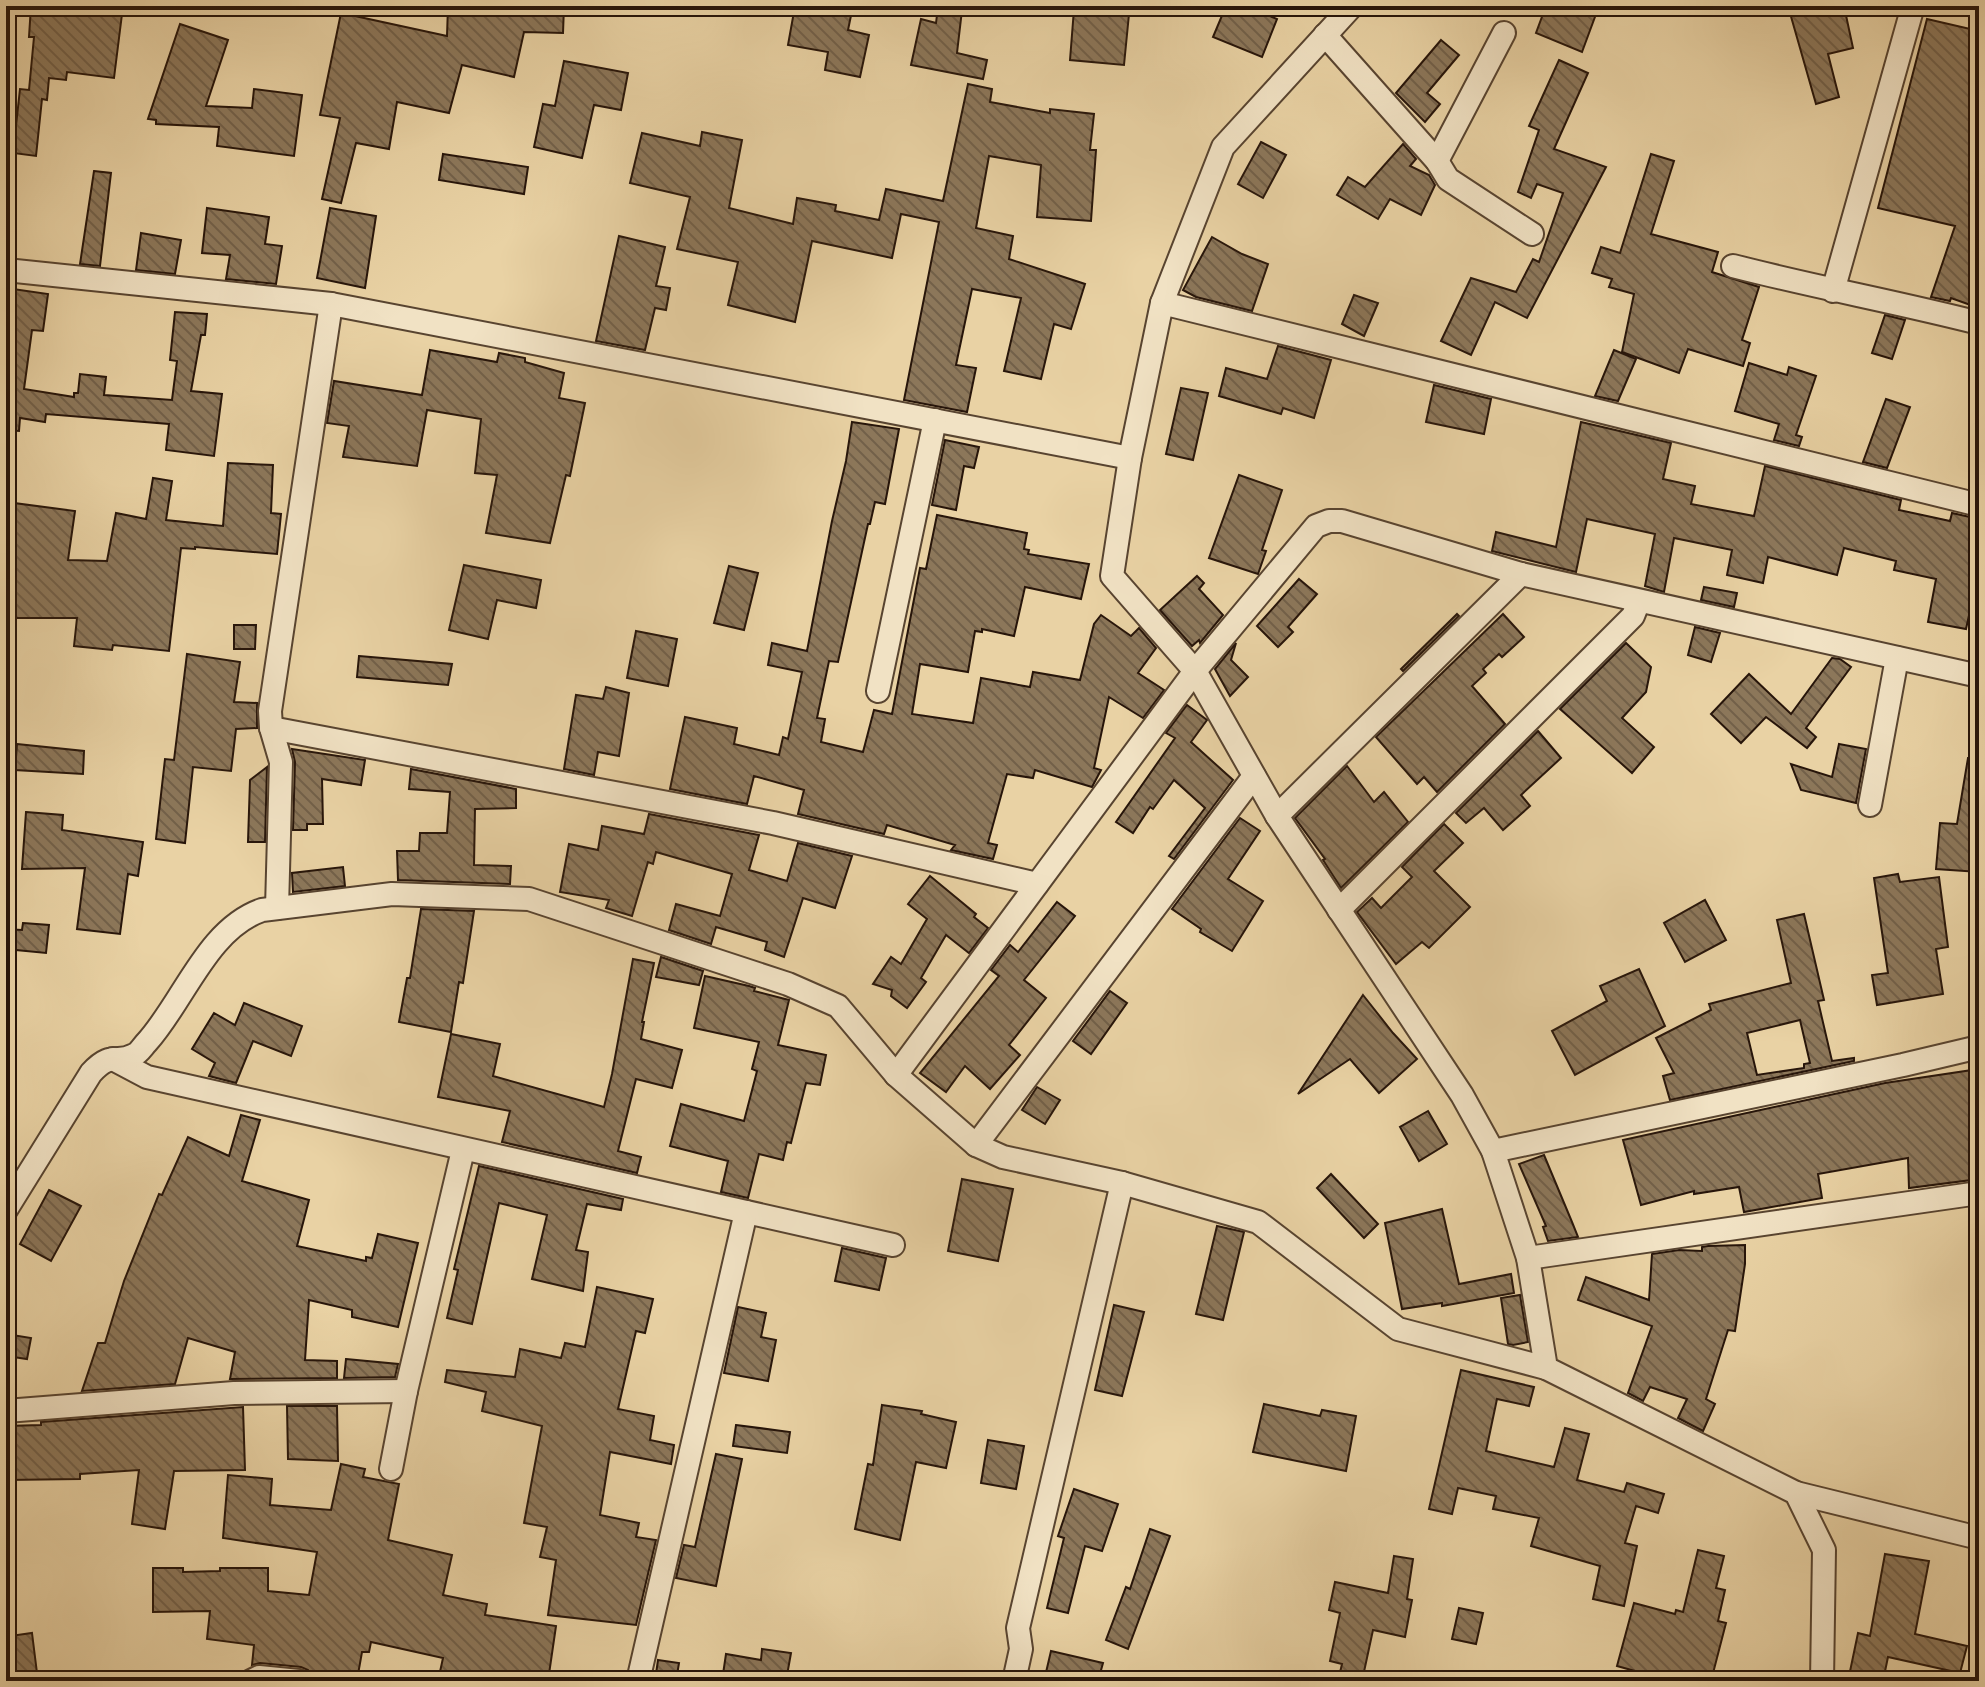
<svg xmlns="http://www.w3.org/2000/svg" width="1985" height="1687" font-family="Cardo,serif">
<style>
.building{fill:url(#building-back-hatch);stroke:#27150a;stroke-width:2;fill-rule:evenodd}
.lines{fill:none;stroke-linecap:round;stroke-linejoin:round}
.minor-casing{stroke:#584430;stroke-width:26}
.minor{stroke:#f1e2c4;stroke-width:22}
</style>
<defs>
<pattern id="building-back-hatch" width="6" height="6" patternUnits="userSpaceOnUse" patternTransform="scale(2)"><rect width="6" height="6" fill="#8c775a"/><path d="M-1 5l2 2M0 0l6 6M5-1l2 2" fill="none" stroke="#726049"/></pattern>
</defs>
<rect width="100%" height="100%" fill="#e9d2a4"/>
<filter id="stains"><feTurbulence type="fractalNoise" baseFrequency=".0025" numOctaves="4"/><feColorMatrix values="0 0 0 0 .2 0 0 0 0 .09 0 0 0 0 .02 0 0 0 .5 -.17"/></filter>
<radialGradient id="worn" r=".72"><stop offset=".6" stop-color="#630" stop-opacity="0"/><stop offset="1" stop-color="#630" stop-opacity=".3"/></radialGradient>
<g class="building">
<path d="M31 6H123L114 78 67 72 66 80 49 78 47 100 42 99 36 156 13 153 20 89 29 90 34 37H29Z"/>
<path d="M448 6H564L563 33 524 32 514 77 462 65 449 113 397 102 389 149 356 143 341 203 322 199 340 118 320 115 341 13 447 36Z"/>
<path d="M795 6H853L848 30 869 35 860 77 825 70 828 52 788 45Z"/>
<path d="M1226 6H1245L1277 19 1262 57 1213 37Z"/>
<path d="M1546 6H1599L1582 52 1536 33Z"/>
<path d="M1788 6H1844L1853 48 1828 54 1839 97 1816 104Z"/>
<path d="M938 7 962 10 957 53 987 60 983 79 911 65 921 19 936 23Z"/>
<path d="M1074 9 1129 14 1124 65 1070 60Z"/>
<path d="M1927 19 1979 31V308L1951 298 1950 301 1931 297 1955 226 1878 208Z"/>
<path d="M180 24 228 40 206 106 252 108 254 89 302 95 294 156 217 146 219 127 156 124V120L148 119Z"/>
<path d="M1441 40 1459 55 1427 93 1440 104 1425 122 1396 93Z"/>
<path d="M1559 60 1588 73 1554 149 1606 167 1527 318 1495 302 1471 355 1441 341 1471 278 1516 292 1533 259 1539 262 1563 193 1537 184 1531 198 1518 192 1539 130 1529 126Z"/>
<path d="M564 61 628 73 621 110 594 105 582 158 534 147 543 104 555 106Z"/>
<path d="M968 84 992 89 990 102 1050 113V109L1094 114 1090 150H1096L1091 221 1037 217 1041 165 989 156 976 228 1013 236 1009 259 1085 284 1071 329 1054 324 1041 379 1004 371 1021 298 972 289 956 365 976 368 967 412 904 400 939 222 901 214 892 258 812 241 795 322 728 305 738 262 677 249 690 197 630 183 642 133 700 146 702 132 742 140 729 208 793 224 797 198 836 205 835 211 879 220 886 189 943 201Z"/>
<path d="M1261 142 1286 155 1263 198 1238 184Z"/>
<path d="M1403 144 1416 159 1410 166 1429 175 1435 185 1421 215 1390 199 1378 219 1337 195 1348 177 1365 187Z"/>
<path d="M443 154 528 167 524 194 439 180Z"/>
<path d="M1651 154 1674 161 1651 234 1718 252 1712 272 1759 287 1742 340 1750 343 1743 366 1688 349 1679 373 1622 352 1634 294 1609 287 1612 279 1592 273 1601 247 1620 253Z"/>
<path d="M94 171 111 173 100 266 80 264Z"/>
<path d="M207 208 269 217 265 244 282 246 276 284 226 279 230 255 202 253Z"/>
<path d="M330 208 376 216 365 288 317 278Z"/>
<path d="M141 233 181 240 175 274 136 270Z"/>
<path d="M619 236 665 247 656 286 670 288 666 310 655 308 645 350 596 341Z"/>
<path d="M1212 237 1242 254 1268 264 1252 311 1196 297 1183 290Z"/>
<path d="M6 288 48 294 43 331 32 330 24 389 74 397V393H78L80 374 106 377 104 395 172 400 177 361 170 360 175 312 207 314 205 335H201L191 391 222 394 214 456 166 450 169 424 46 414 45 422 20 418 19 431 6 430V345L9 326H6Z"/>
<path d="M1354 295 1378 303 1364 336 1342 324Z"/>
<path d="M1885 315 1905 320 1892 359 1872 353Z"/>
<path d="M1278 346 1331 360 1314 418 1283 408 1281 414 1219 396 1226 368 1267 379Z"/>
<path d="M430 350 497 362 499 353 525 358V362L564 373 559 398 585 403 570 476 566 475 550 543 486 533 497 475 475 473 481 419 427 410 417 466 343 457 349 426 327 423 334 381 422 395Z"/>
<path d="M1614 350 1636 359 1618 401 1595 396Z"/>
<path d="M1749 363 1787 375 1789 367 1816 376 1796 435 1802 437 1799 446 1774 440 1779 424 1735 411Z"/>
<path d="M1434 385 1491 399 1484 434 1426 422Z"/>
<path d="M1181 388 1208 393 1193 460 1166 454Z"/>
<path d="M1886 399 1910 407 1887 468 1863 462Z"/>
<path d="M852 422 899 429 885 504 875 502 870 524H868L838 662 829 661 817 718 825 719 821 742 863 752 874 710 892 714 920 568 926 569 937 515 1027 533 1024 549 1029 550 1028 554 1089 564 1081 599 1025 587 1014 636 982 629V632L975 631 968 672 920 664 912 714 973 723 981 678 1030 687 1033 672 1080 680 1094 624 1101 615 1131 636 1139 628 1156 648 1138 673 1164 690 1143 718 1109 697 1094 768 1101 770 1092 787 1035 770 1033 778 1007 774 988 843 997 845 993 859 951 850 955 845 887 825 884 834 798 814 804 790 754 776 747 804 670 789 685 717 737 728 734 744 779 755 783 737 788 739 802 672 768 665 772 643 807 651 832 521 846 461Z"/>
<path d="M1581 422 1671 443 1663 479 1695 486 1691 504 1754 516 1765 466 1901 500 1899 510 1950 521 1952 513 1979 519V594L1974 593 1966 629 1928 622 1936 579 1894 570 1896 561 1844 548 1837 575 1768 557 1763 583 1727 575 1732 550 1674 538 1664 592 1645 586 1655 534 1587 519 1576 572 1492 551 1496 532 1556 547Z"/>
<path d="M945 440 979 447 974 468 964 466 956 510 932 505Z"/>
<path d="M228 463 273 465 271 513 281 514 277 554 195 547V549L181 548 169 651 113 645 112 650 74 646 77 618H14V597L6 595V502L75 511 68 560 107 561 116 513 146 519 153 478 172 481 166 520 223 526Z"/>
<path d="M1239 475 1282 490 1262 550 1266 551 1258 574 1209 558Z"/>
<path d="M464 565 541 580 536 608 497 600 488 639 449 630Z"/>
<path d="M729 566 758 573 744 630 714 623Z"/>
<path d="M1197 576 1204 583 1199 589 1223 615 1200 643 1199 640 1192 646 1160 610Z"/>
<path d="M1299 579 1317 594 1288 627 1293 632 1278 647 1257 626Z"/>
<path d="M1704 587 1737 593 1734 607 1701 600Z"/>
<path d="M1457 614 1459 616 1403 671 1401 669Z"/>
<path d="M1503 614 1524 637 1502 657 1499 654 1483 669 1486 673 1472 686 1505 724 1437 792 1424 777 1417 784 1376 737Z"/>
<path d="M234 625H256L255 649H234Z"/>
<path d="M1695 627 1720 633 1711 662 1688 655Z"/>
<path d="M636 631 677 639 668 686 627 678Z"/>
<path d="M1236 643 1231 660 1248 677 1230 696 1215 669Z"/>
<path d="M1626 643 1651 667 1646 692 1622 718 1654 747 1632 773 1560 709Z"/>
<path d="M187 654 240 662 234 702 257 703V728L236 729 231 771 193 767 185 843 156 839 165 759 174 760Z"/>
<path d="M359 656 452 664 448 685 357 677Z"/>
<path d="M1832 658 1840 659 1851 667 1806 728 1816 737 1807 748 1766 717 1741 743 1711 714 1749 674 1791 714Z"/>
<path d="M606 687 629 693 619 756 598 752 594 775 564 769 576 695 603 699Z"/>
<path d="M1187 705 1207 720 1191 742 1233 780 1174 859 1169 856 1205 808 1174 780 1153 809 1150 807 1133 833 1116 822 1175 738 1166 733Z"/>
<path d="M1538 731 1561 758 1521 795 1530 806 1503 830 1484 808 1466 823 1456 813Z"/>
<path d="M17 744 84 751 83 774 15 770Z"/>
<path d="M1839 744 1866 749 1856 803 1801 790 1791 764 1832 777Z"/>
<path d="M292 749 365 760 361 785 322 779 323 824H307V830H293L295 762Z"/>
<path d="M1968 758 1979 759V872L1936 869 1940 823 1957 824Z"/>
<path d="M1347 766 1374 802 1384 792 1408 822 1341 888 1323 860 1325 859 1295 818Z"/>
<path d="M267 767 265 842H248L250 780Z"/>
<path d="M411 769 516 789V808L475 809 474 865 511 866 510 884 398 880 397 851H419L420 833H447L450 792 409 789Z"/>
<path d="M26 812 63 815 62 830 143 842 138 876 128 874 120 934 77 929 85 868 22 869Z"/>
<path d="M649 814 759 835 749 870 787 881 798 843 852 856 835 908 803 898 784 957 765 950 767 942 716 927 711 944 669 930 676 904 720 916 732 874 656 852 653 864 648 862 632 916 606 908 609 900 560 892 569 844 598 850 602 826 644 834Z"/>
<path d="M1240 818 1260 831 1228 879 1263 901 1232 951 1200 932 1201 929 1172 909Z"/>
<path d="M1444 824 1463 843 1434 871 1470 907 1429 948 1422 942 1396 964 1357 912 1372 898 1381 908 1412 877 1402 867Z"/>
<path d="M343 867 345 886 293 892 292 873Z"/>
<path d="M1898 874 1900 882 1939 877 1948 947 1936 949 1943 994 1877 1005 1872 975 1888 973 1874 878Z"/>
<path d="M930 876 976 914 974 917 988 928 969 953 946 935 921 978 926 982 907 1008 891 996 892 990 873 984 891 957 901 964 927 919 908 904Z"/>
<path d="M1705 900 1726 940 1685 962 1664 923Z"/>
<path d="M1057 902 1075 916 1024 980 1046 998 1009 1045 1020 1055 990 1089 965 1066 946 1092 920 1073 999 976 991 970 1010 945 1018 952Z"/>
<path d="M421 909 474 911 463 983 459 982 451 1032 399 1022 407 978H410Z"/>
<path d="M1804 914 1824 1000 1818 1001 1832 1061 1854 1058V1061L1670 1100 1663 1076 1674 1073 1656 1038 1711 1010 1709 1004 1791 983 1777 920ZM1800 1020 1810 1063 1804 1064V1068L1757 1075 1747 1033Z"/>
<path d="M23 923 49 925 46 953 6 949V929L22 930Z"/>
<path d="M661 957 703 971 699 985 656 977Z"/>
<path d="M633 959 654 963 642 1022H644L641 1039 682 1050 672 1088 636 1079 618 1151 641 1157 637 1173 502 1142 510 1111 438 1097 451 1034 500 1044 493 1076 604 1107 612 1074Z"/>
<path d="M1639 969 1665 1026 1575 1075 1552 1031 1607 1001 1600 986Z"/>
<path d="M705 976 749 986 755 988 754 991 789 1000 778 1045 826 1055 820 1085 806 1083 791 1143 787 1142 783 1160 759 1154 748 1198 721 1192 728 1161 670 1146 681 1104 744 1121 757 1071 752 1069 759 1042 694 1028Z"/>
<path d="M1110 991 1127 1003 1091 1054 1073 1041Z"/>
<path d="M1363 995 1393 1033 1417 1059 1379 1093 1350 1059 1298 1094Z"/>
<path d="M244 1003 302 1026 291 1056 253 1041 236 1083 209 1076 215 1063 192 1049 214 1013 235 1025Z"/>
<path d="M1979 1069V1179L1909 1188 1908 1158 1818 1174 1822 1198 1744 1212 1739 1187 1694 1194V1191L1641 1205 1623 1140 1885 1083Z"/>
<path d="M1037 1087 1060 1100 1045 1124 1022 1110Z"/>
<path d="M1428 1111 1447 1144 1419 1161 1400 1127Z"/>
<path d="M241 1115 260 1120 242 1181 309 1200 297 1246 366 1261V1257L372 1258 378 1234 418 1243 398 1327 352 1317V1310L309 1300 305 1360 337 1361V1378L230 1379 235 1352 188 1338 175 1384 82 1391 98 1343H105L124 1281 159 1194 162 1195 188 1137 229 1156Z"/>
<path d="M1544 1155 1572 1222 1578 1237 1548 1241 1543 1227 1546 1226 1519 1164Z"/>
<path d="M479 1166 623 1199 621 1210 587 1204 576 1250 588 1252 583 1291 532 1279 547 1215 499 1203 472 1324 447 1318 458 1270 454 1269Z"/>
<path d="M1331 1174 1378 1224 1364 1238 1317 1188Z"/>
<path d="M962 1179 1013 1189 998 1261 948 1251Z"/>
<path d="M49 1190 81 1206 51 1261 20 1244Z"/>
<path d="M1442 1209 1459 1284 1511 1274 1514 1293 1442 1306V1303L1402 1309 1385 1223Z"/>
<path d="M1217 1226 1244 1232 1223 1320 1196 1314Z"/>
<path d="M1745 1245V1264L1735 1331 1728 1330 1706 1399 1715 1404 1703 1431 1678 1418 1687 1399 1650 1387 1643 1401 1628 1393 1652 1326 1578 1300 1586 1277 1649 1300 1652 1254 1679 1250 1702 1251V1247L1708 1246Z"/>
<path d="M842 1248 886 1258 879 1290 835 1281Z"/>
<path d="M597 1287 653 1299 645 1333 636 1331 618 1409 654 1416 650 1440 674 1445 671 1464 610 1452 600 1515 639 1523 636 1537 656 1540 636 1625 548 1615 556 1560 540 1557 547 1527 524 1523 542 1426 482 1411 486 1392 445 1382 447 1370 515 1377 520 1349 561 1358 565 1343 585 1347Z"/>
<path d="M1520 1295 1528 1342 1513 1345 1508 1344 1501 1298Z"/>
<path d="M1114 1305 1144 1312 1122 1396 1095 1390Z"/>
<path d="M738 1307 766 1313 761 1337 776 1340 768 1381 724 1373Z"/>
<path d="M6 1334 31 1338 27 1359 6 1356Z"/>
<path d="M346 1359 398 1364 395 1377 344 1378Z"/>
<path d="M1461 1370 1534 1387 1529 1406 1497 1399 1486 1451 1554 1467 1565 1428 1589 1434 1577 1480 1624 1492 1627 1483 1664 1494 1658 1513 1636 1506 1625 1543 1637 1546 1624 1606 1593 1599 1600 1566 1531 1546 1539 1518 1493 1509 1496 1496 1458 1488 1452 1514 1429 1509Z"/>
<path d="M1264 1404 1320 1416 1322 1410 1356 1416 1346 1471 1253 1452Z"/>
<path d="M882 1405 922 1411 921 1414 956 1422 946 1468 916 1462 900 1540 855 1529 868 1464 873 1465Z"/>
<path d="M287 1406H337L338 1461 288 1459Z"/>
<path d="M243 1407 245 1470 174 1471 165 1529 132 1524 139 1470 80 1474V1479L6 1480V1426L41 1425V1422Z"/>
<path d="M736 1425 790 1432 787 1453 733 1446Z"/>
<path d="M988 1440 1024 1446 1016 1489 981 1483Z"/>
<path d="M716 1454 742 1459 716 1586 676 1578 684 1545 695 1547Z"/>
<path d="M341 1464 365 1469 363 1477 399 1484 388 1540 452 1555 443 1595 487 1604 485 1615 556 1626 548 1681H438L443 1658 371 1642 369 1652H362L357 1680 316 1673 313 1681 308 1670 301 1667 260 1663 252 1665 254 1645 207 1639 210 1611 153 1612V1568H183V1572L220 1571V1568H268V1591L309 1595 317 1552 223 1538 228 1475 272 1479 270 1505 331 1510Z"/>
<path d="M1074 1489 1118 1504 1102 1551 1085 1546 1068 1613 1047 1608 1064 1538 1058 1536Z"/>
<path d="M1150 1529 1170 1536 1128 1649 1106 1640 1126 1587 1130 1589Z"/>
<path d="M1698 1550 1724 1556 1716 1588 1725 1590 1718 1621 1726 1623 1711 1681H1687L1654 1673 1653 1676 1617 1666 1634 1603 1675 1614 1676 1610 1683 1612Z"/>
<path d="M1885 1554 1929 1561 1915 1634 1967 1646 1960 1673 1888 1657 1883 1681H1848L1858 1633 1870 1636Z"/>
<path d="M1394 1556 1413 1559 1407 1599 1412 1600 1405 1637 1373 1630 1362 1681H1338L1342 1664 1330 1661 1340 1613 1329 1610 1335 1582 1388 1593Z"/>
<path d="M1459 1608 1483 1613 1476 1644 1452 1639Z"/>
<path d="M32 1633 38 1681H16L10 1636Z"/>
<path d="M762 1649 791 1653 786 1681H722L726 1654 761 1660Z"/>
<path d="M1051 1651 1103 1663 1098 1681H1044Z"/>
<path d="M658 1660 679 1663 676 1681H655Z"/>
</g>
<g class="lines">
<g class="minor-casing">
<g id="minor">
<path d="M1352 6 1223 147 1162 303 1130 458 1112 576 1195 671 1277 816 1462 1095 1493 1151 1528 1258 1546 1368 1796 1493 1824 1550 1822 1681"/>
<path d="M1325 35 1437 161 1448 179 1532 234"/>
<path d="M1437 161 1504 33"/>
<path d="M1733 266C1814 287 1897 302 1979 323"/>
<path d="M6 270 331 304 1130 458"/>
<path d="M1833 291 1913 6"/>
<path d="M1162 303 1979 505"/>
<path d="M878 691 935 420"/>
<path d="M271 728 773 823 1037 884"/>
<path d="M1870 805 1897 658"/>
<path d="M1277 816 1521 574"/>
<path d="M277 908 281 762 271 728 270 711 331 304"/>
<path d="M1339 910 1633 616 1639 601"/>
<path d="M113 1059 147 1077 893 1245"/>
<path d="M896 1075 1195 671 1316 526 1329 521H1342L1521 574 1979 676"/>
<path d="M976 1145 1254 776"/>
<path d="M1493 1151 1903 1065 1979 1047"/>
<path d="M6 1210 91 1073C112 1050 117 1065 134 1055 139 1053 143 1046 147 1042 184 1001 207 929 262 910L392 894 529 899 788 984 838 1006 896 1075 976 1145 1003 1157 1122 1183 1258 1222 1398 1329 1546 1368"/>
<path d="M1528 1258 1979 1193"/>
<path d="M6 1411 234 1393 406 1391"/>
<path d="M391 1469 406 1391 463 1150"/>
<path d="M1796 1493 1979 1538"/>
<path d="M251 1681 259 1677 299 1681"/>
<path d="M638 1681 746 1212"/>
<path d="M1014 1681 1021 1649 1018 1628 1122 1183"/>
</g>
</g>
<use href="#minor" class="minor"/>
</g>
<rect width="1985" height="1687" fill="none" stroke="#e9d2a4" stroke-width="32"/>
<rect x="8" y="8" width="1969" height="1671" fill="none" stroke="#27150a" stroke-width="4"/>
<rect x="16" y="16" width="1953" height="1655" fill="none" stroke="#27150a" stroke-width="2"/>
<rect width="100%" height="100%" filter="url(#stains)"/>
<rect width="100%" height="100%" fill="url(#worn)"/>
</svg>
